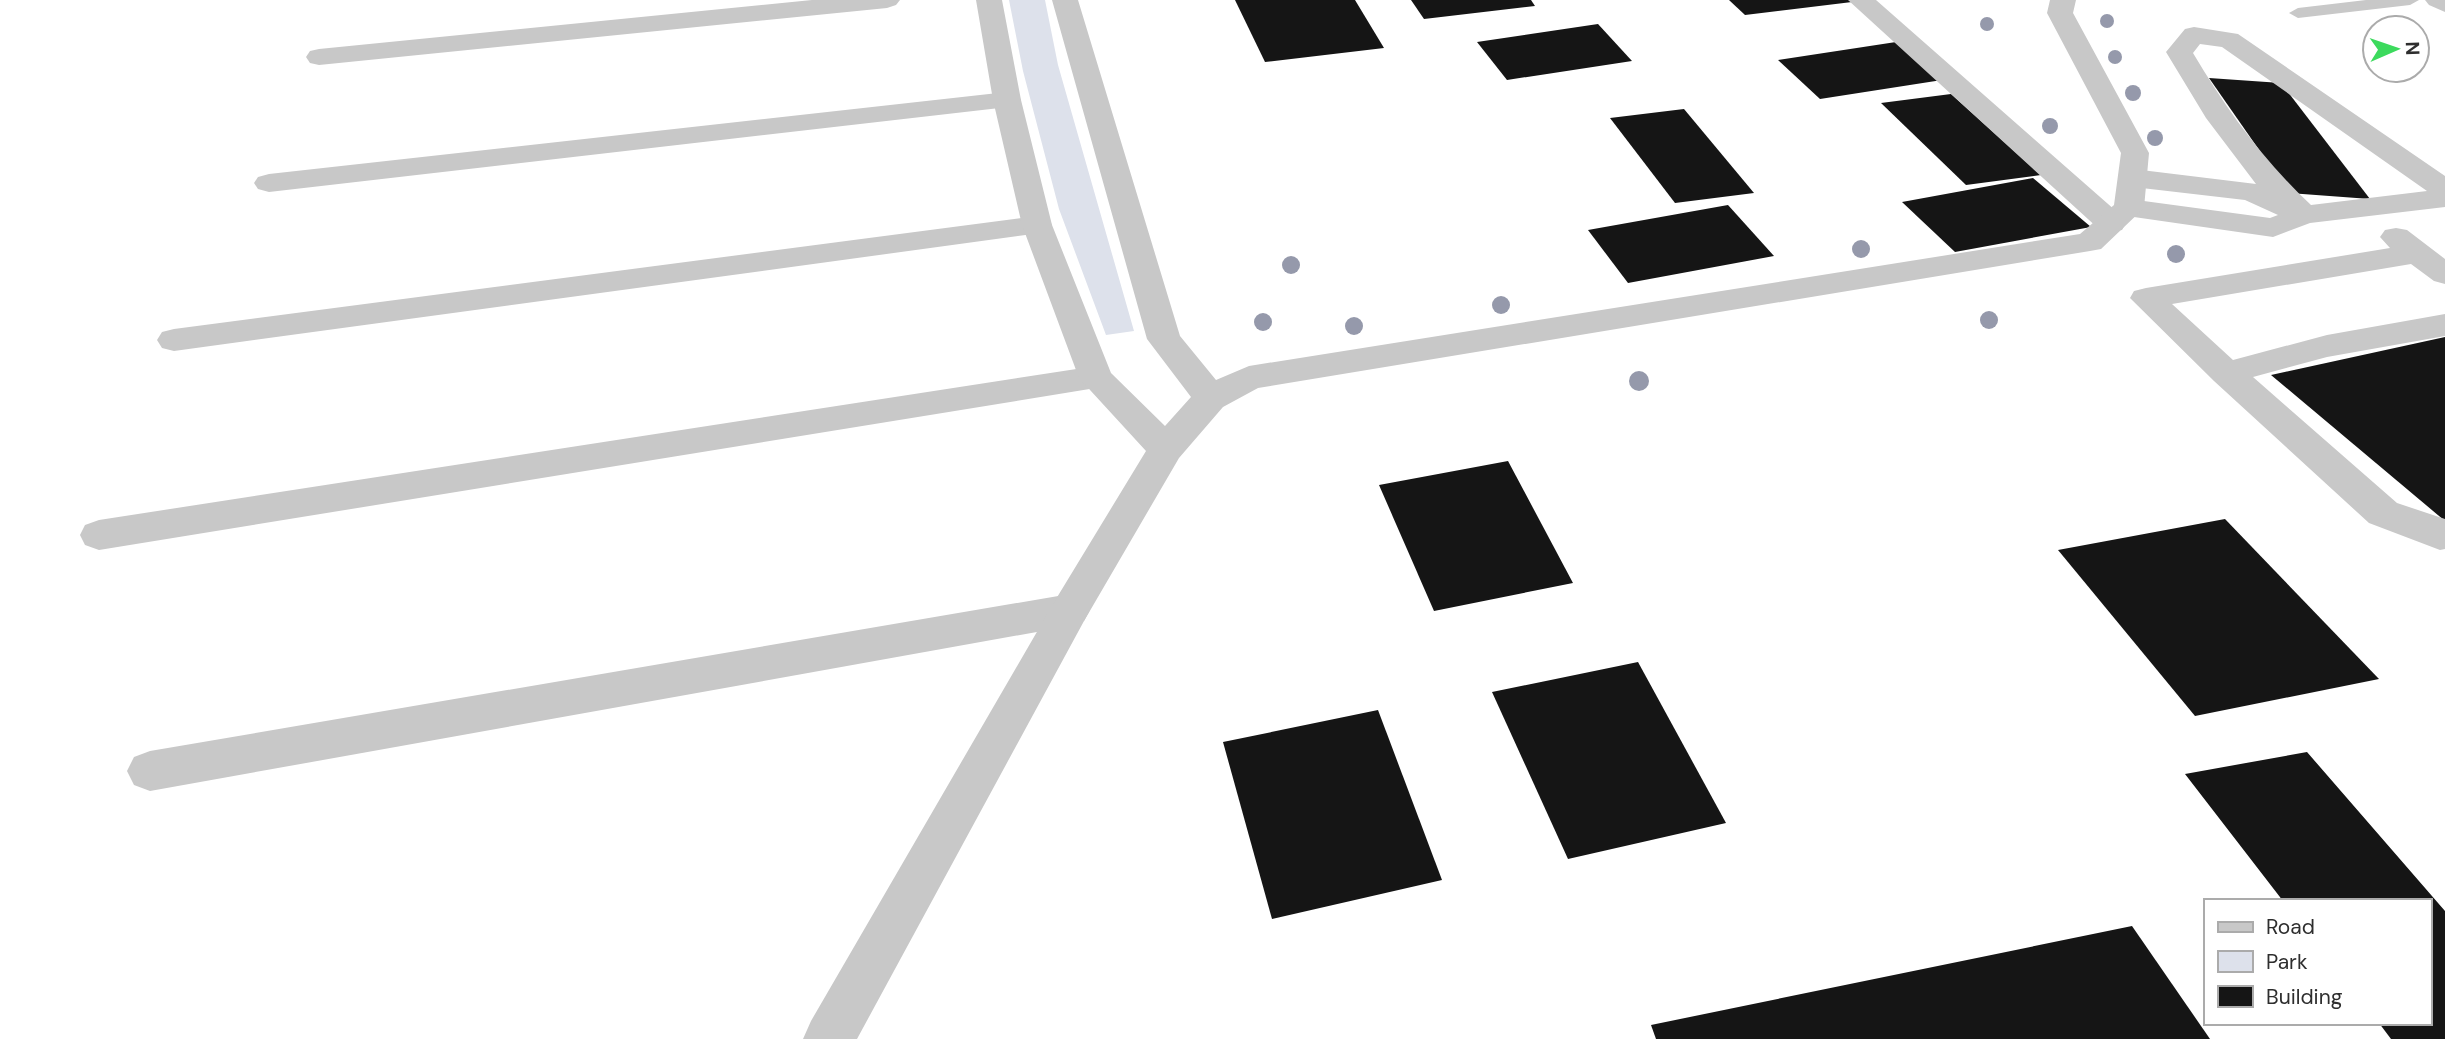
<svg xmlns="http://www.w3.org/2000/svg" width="2445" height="1039" font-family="'DM Sans',sans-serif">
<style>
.green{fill:#dde1eb}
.building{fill:#151515}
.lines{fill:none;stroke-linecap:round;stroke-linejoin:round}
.service{fill:#c8c8c8;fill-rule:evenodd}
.minor{fill:#c8c8c8;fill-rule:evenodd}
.tertiary{fill:#c8c8c8;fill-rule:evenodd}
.tree{fill:#9599ab}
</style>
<rect width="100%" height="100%" fill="#fff"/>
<path class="green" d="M1009 0H1045L1058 65 1134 331 1106 335 1059 209 1023 71Z"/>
<g class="building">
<path d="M1235 0H1355L1384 48 1265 62Z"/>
<path d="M1411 0H1531L1535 6 1424 19Z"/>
<path d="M1729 0H1849L1852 2 1745 15Z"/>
<path d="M1598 24 1632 61 1507 80 1477 42Z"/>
<path d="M1896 42 1942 80 1820 99 1778 60Z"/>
<path d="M2209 78 2281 83 2370 199 2289 193Z"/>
<path d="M1951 94 2041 175 1966 185 1881 103Z"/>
<path d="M1684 109 1754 193 1675 203 1610 118Z"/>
<path d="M2033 178 2091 227 1955 252 1902 202Z"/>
<path d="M1728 205 1774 256 1628 283 1588 230Z"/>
<path d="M2445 337V521L2271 375Z"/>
<path d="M1508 461 1573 583 1434 611 1379 485Z"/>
<path d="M2225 519 2379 679 2195 716 2058 550Z"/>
<path d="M1638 662 1726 823 1568 859 1492 692Z"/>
<path d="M1378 710 1442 880 1272 919 1223 742Z"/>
<path d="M2307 752 2445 911V1039H2391L2379 1023H2429V901H2283L2185 774Z"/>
<path d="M2132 926 2210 1039H1656L1651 1025Z"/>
</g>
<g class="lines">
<path class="service" d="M2366 0H2419L2410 5 2298 18 2289 13 2298 8Z"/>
<g class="minor">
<path d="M812 0H900L896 5 887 8 319 65 310 63 306 57 310 51 319 49Z"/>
<path d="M1848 0H1876L2116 211 2114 208 2118 202 2129 199 2270 218 2278 215 2245 200 2133 187 2123 184 2118 178 2123 172 2133 169 2256 184 2206 118 2166 52 2185 29 2194 27 2238 34 2445 176V207L2310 223 2273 237 2120 215 2126 223 2122 230 2111 232 2100 230ZM2200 44 2222 47 2427 191 2311 205C2263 160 2226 109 2193 53Z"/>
<path d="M2425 0H2445V12L2429 5Z"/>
<path d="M1007 92 1017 94 1021 100 1017 106 269 192 258 189 254 183 258 177 269 174Z"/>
<path d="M1037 216 1048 218 1052 225 1048 232 174 351 162 348 157 340 162 332 174 329Z"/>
<path d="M2396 228 2407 230 2445 259V284L2434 281 2411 264 2172 304 2233 360 2327 335 2445 314V336L2327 357 2253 377 2397 503 2445 519V549L2440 550 2369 523 2214 381 2130 298 2134 291 2146 288 2390 248 2380 237 2385 230Z"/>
<path d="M1096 366 1108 370 1113 378 1108 386 99 550 85 545 80 535 85 525 99 520Z"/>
<path d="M1070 594 1084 599 1090 610 1084 621 1070 626 150 791 134 785 127 771 134 757 150 751Z"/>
</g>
<path class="tertiary" d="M976 0H1002L1021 100 1052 225 1111 373 1165 426 1191 397 1147 339 1052 0H1078L1180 336 1216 380 1249 366 2080 234 2114 205 2121 153 2047 13 2050 0H2076L2073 13 2149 153 2144 208 2101 249 2090 251 1258 388 1223 407 1179 458 1084 621 857 1039H803L811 1021 1056 599 1146 451 1079 378 1022 225 993 100Z"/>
</g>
<g class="tree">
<circle cx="2107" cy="21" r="7"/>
<circle cx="1987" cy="24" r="7"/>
<circle cx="2115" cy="57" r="7"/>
<circle cx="2133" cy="93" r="8"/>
<circle cx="2050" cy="126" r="8"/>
<circle cx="2155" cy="138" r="8"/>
<circle cx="1861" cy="249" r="9"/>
<circle cx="2176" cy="254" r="9"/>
<circle cx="1291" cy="265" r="9"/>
<circle cx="1501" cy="305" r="9"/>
<circle cx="1989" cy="320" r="9"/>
<circle cx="1263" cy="322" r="9"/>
<circle cx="1354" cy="326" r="9"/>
<circle cx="1639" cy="381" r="10"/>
</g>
<rect x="2204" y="899" width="228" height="126" fill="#ffffff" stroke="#ababab" stroke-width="2"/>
<rect x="2218" y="922" width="35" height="10" fill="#c8c8c8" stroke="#ababab" stroke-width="2"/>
<text x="2266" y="934" font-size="21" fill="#2e2e2e">Road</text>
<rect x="2218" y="951" width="35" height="21" fill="#dde1eb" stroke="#ababab" stroke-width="2"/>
<text x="2266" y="969" font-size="21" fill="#2e2e2e">Park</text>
<rect x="2218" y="986" width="35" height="21" fill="#151515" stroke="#ababab" stroke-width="2"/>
<text x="2266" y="1004" font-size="21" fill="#2e2e2e">Building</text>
<g transform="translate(2396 49) rotate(88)"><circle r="33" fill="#ffffff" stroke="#ababab" stroke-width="2"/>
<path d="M0-5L12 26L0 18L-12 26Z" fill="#3cda5d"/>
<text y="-10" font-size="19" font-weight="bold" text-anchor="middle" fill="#2e2e2e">N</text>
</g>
</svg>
